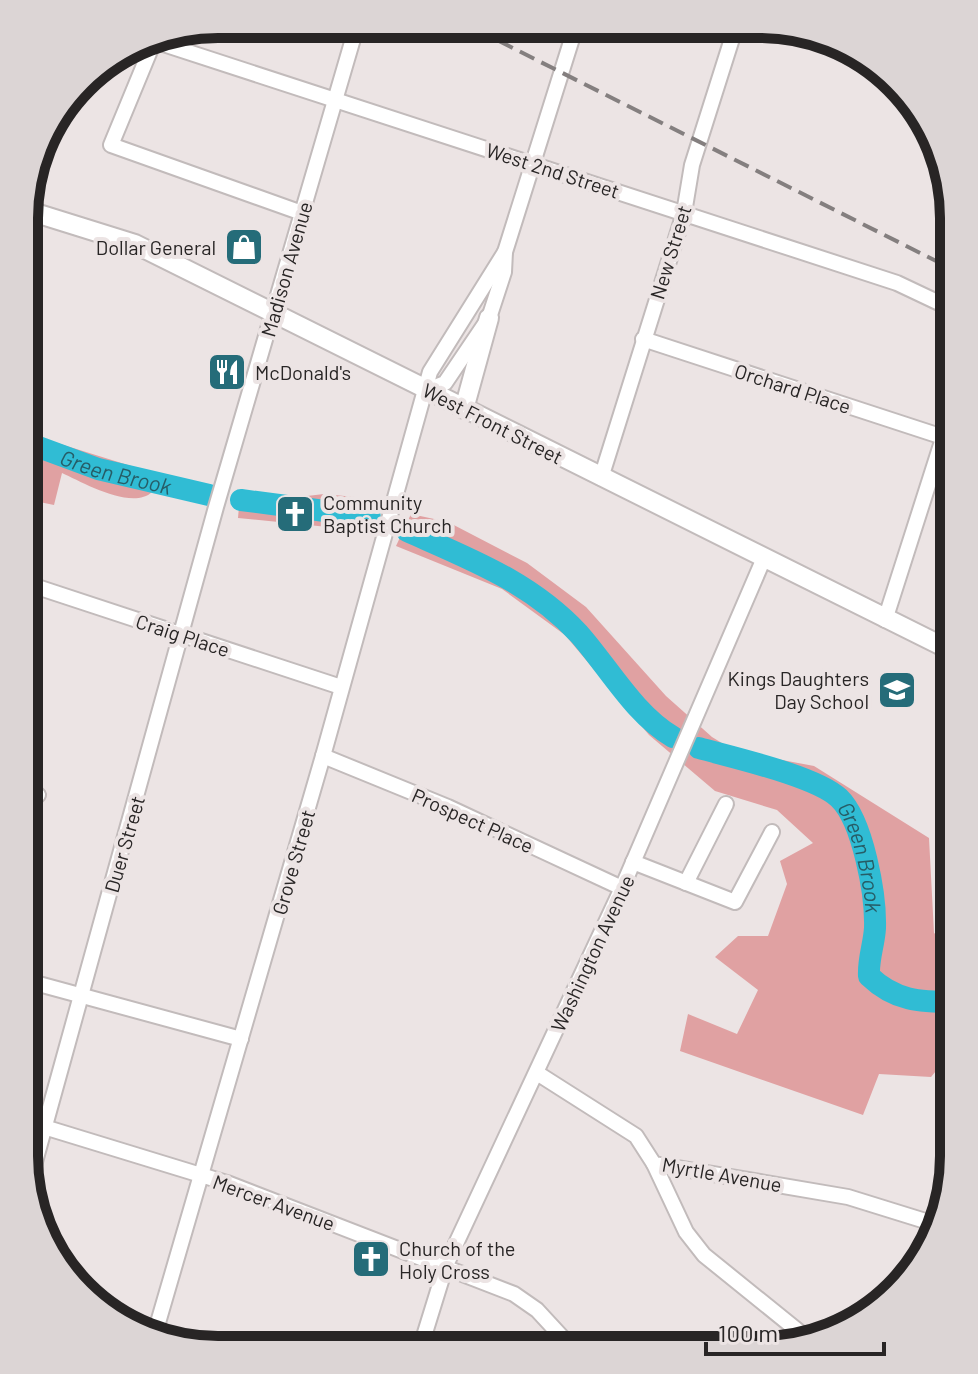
<svg xmlns="http://www.w3.org/2000/svg" width="978" height="1374" font-family="Barlow,sans-serif">
<style>
.green{fill:#e0a1a2}
.lines{fill:none;stroke-linecap:round;stroke-linejoin:round}
.river{stroke:#30bcd4;stroke-width:22}
.minor-casing{stroke:#c2bbbb;stroke-width:18}
.tertiary-casing{stroke:#c2bbbb;stroke-width:22}
.minor{stroke:#fff;stroke-width:14}
.tertiary{stroke:#fff;stroke-width:18}
.rail{stroke:#847f7f;stroke-width:4;stroke-dasharray:16 8;stroke-linecap:butt}
.labels{text-anchor:middle;dominant-baseline:central;stroke-width:8;stroke-linejoin:round;paint-order:stroke}
.street-label{font-size:20px;fill:#282525;stroke:#ece4e4}
.poi-label{font-size:20px;fill:#282525;stroke:#ece4e4;text-anchor:start}
.water-label{font-size:22px;font-style:italic;fill:#265d67;stroke:#ece4e4}
.rim{fill:none;stroke:#282525;stroke-width:10}
</style>
<rect width="100%" height="100%" fill="#ece4e4"/>
<g class="green">
<path d="M25 433 160 475C158 480 155 489 152 492 132 511 82 482 62 473L54 505 25 499Z"/>
<path d="M324 494 375 499 367 531 238 518 240 495 273 500Z"/>
<path d="M411 514 448 522 527 563 586 607 666 696 712 737 735 751 814 766 929 838 934 933 954 947V1049L931 1077 879 1074 863 1115 680 1051 688 1014 737 1034 758 990 715 957 738 936H768L787 884 780 861 813 843 777 810 715 791 649 735 565 635 502 589 396 546Z"/>
</g>
<g class="lines">
<g class="river">
<path id="s1" d="M25 442 98 469 209 495"/>
<path d="M241 500 370 517"/>
<path d="M407 531C470 559 531 582 579 634 609 668 634 714 673 737"/>
<path id="s2" d="M699 748C731 757 816 776 839 798 863 821 876 895 875 928 874 945 868 959 869 976 895 1001 920 1002 954 1002"/>
</g>
<g class="minor-casing">
<g id="minor">
<path d="M148 39 897 283 954 310"/>
<path d="M154 41 111 145 302 213"/>
<path d="M643 339 943 437"/>
<path d="M427 390 445 383 489 318 504 272 505 252 575 29"/>
<path d="M601 478 684 213 692 165 736 26"/>
<path d="M25 583 341 687"/>
<path d="M885 620 954 404"/>
<path d="M323 756 448 807 622 888"/>
<path d="M25 792 38 795"/>
<path d="M633 862 735 902 772 832"/>
<path d="M686 883 726 804"/>
<path d="M24 980 241 1039"/>
<path d="M537 1073 636 1136 654 1164 848 1197 935 1224"/>
<path d="M44 1127 227 1183 514 1294 537 1310 573 1349"/>
<path d="M654 1164 686 1232 704 1255 808 1339"/>
<path d="M30 1180 216 507 355 32"/>
<path d="M155 1333 323 756 430 372 505 252"/>
<path d="M420 1349 446 1265 622 888 764 558"/>
</g>
</g>
<g class="tertiary-casing">
<g id="tertiary">
<path d="M26 210 135 244 954 652"/>
<path d="M464 409 489 318"/>
</g>
</g>
<use href="#minor" class="minor"/>
<use href="#tertiary" class="tertiary"/>
<path class="rail" d="M477 30 954 270"/>
</g>
<defs>
<g id="shop-square" transform="scale(2)"><rect x="-9" y="-9" width="18" height="18" rx="4" fill="#256c79" stroke="#ece4e4"/><path d="M-5-2.5h2.3a2.7 3.5 0 0 1 5.4 0H5L5.5 6h-11ZM-1.5-2.5h3a1.5 2.3 0 0 0-3 0Z" fill="#fff"/></g>
<g id="restaurant-square" transform="scale(2)"><rect x="-9" y="-9" width="18" height="18" rx="4" fill="#256c79" stroke="#ece4e4"/><path d="M-5-6h1v4h1v-4h1v4h1v-4h1v5L-1.5 .5V6h-2V.5L-5-1ZM5-6V6H3V1.5H1.5Q1.5-4 5-6Z" fill="#fff"/></g>
<g id="church-square" transform="scale(2)"><rect x="-9" y="-9" width="18" height="18" rx="4" fill="#256c79" stroke="#ece4e4"/><path d="M-1.2-6h2.4v3.5h3.3v2.4h-3.3V6h-2.4V-.1h-3.3v-2.4h3.3Z" fill="#fff"/></g>
<g id="school-square" transform="scale(2)"><rect x="-9" y="-9" width="18" height="18" rx="4" fill="#256c79" stroke="#ece4e4"/><path d="M0-5L7-2L0 1L-7-2ZM-4 1L0 2.5L4 1V4Q0 6-4 4Z" fill="#fff"/></g>
</defs>
<g fill-rule="evenodd">
<use href="#shop-square" x="244" y="247"/>
<use href="#restaurant-square" x="227" y="372"/>
<use href="#church-square" x="295" y="514"/>
<use href="#school-square" x="897" y="690"/>
<use href="#church-square" x="371" y="1259"/>
</g>
<g class="labels">
<g class="street-label">
<text transform="translate(553 170) rotate(18)">West 2nd Street</text>
<text transform="translate(670 252) rotate(-73)">New Street</text>
<text transform="translate(286 269) rotate(-74)">Madison Avenue</text>
<text transform="translate(793 388) rotate(18)">Orchard Place</text>
<text transform="translate(493 423) rotate(27)">West Front Street</text>
<text transform="translate(183 635) rotate(18)">Craig Place</text>
<text transform="translate(473 820) rotate(24)">Prospect Place</text>
<text transform="translate(124 844) rotate(-74)">Duer Street</text>
<text transform="translate(293 862) rotate(-74)">Grove Street</text>
<text transform="translate(592 953) rotate(-65)">Washington Avenue</text>
<text transform="translate(722 1174) rotate(10)">Myrtle Avenue</text>
<text transform="translate(274 1202) rotate(20)">Mercer Avenue</text>
</g>
<g class="poi-label">
<text x="216" y="247" text-anchor="end">Dollar General</text>
<text x="255" y="372">McDonald's</text>
<text x="323" y="502">Community<tspan x="323" dy="23">Baptist Church</tspan></text>
<text x="869" y="678" text-anchor="end">Kings Daughters<tspan x="869" dy="23">Day School</tspan></text>
<text x="399" y="1248">Church of the<tspan x="399" dy="23">Holy Cross</tspan></text>
</g>
<g class="water-label">
<text stroke="none"><textPath href="#s1" startOffset="96">Green Brook</textPath></text>
<text stroke="none"><textPath href="#s2" startOffset="214">Green Brook</textPath></text>
</g>
</g>
<path d="M0 0H978V1374H0ZM218 38H760A180 180 0 0 1 940 218V1156A180 180 0 0 1 760 1336H218A180 180 0 0 1 38 1156V218A180 180 0 0 1 218 38Z" fill="#dcd5d5" fill-rule="evenodd"/>
<path class="rim" d="M218 38H760A180 180 0 0 1 940 218V1156A180 180 0 0 1 760 1336H218A180 180 0 0 1 38 1156V218A180 180 0 0 1 218 38Z"/>
<path d="M706 1342v12h178v-12" fill="none" stroke="#282525" stroke-width="4"/>
<text x="718" y="1342" font-size="24" fill="#282525" stroke="#ece4e4" stroke-width="6" paint-order="stroke">100 m</text>
</svg>
